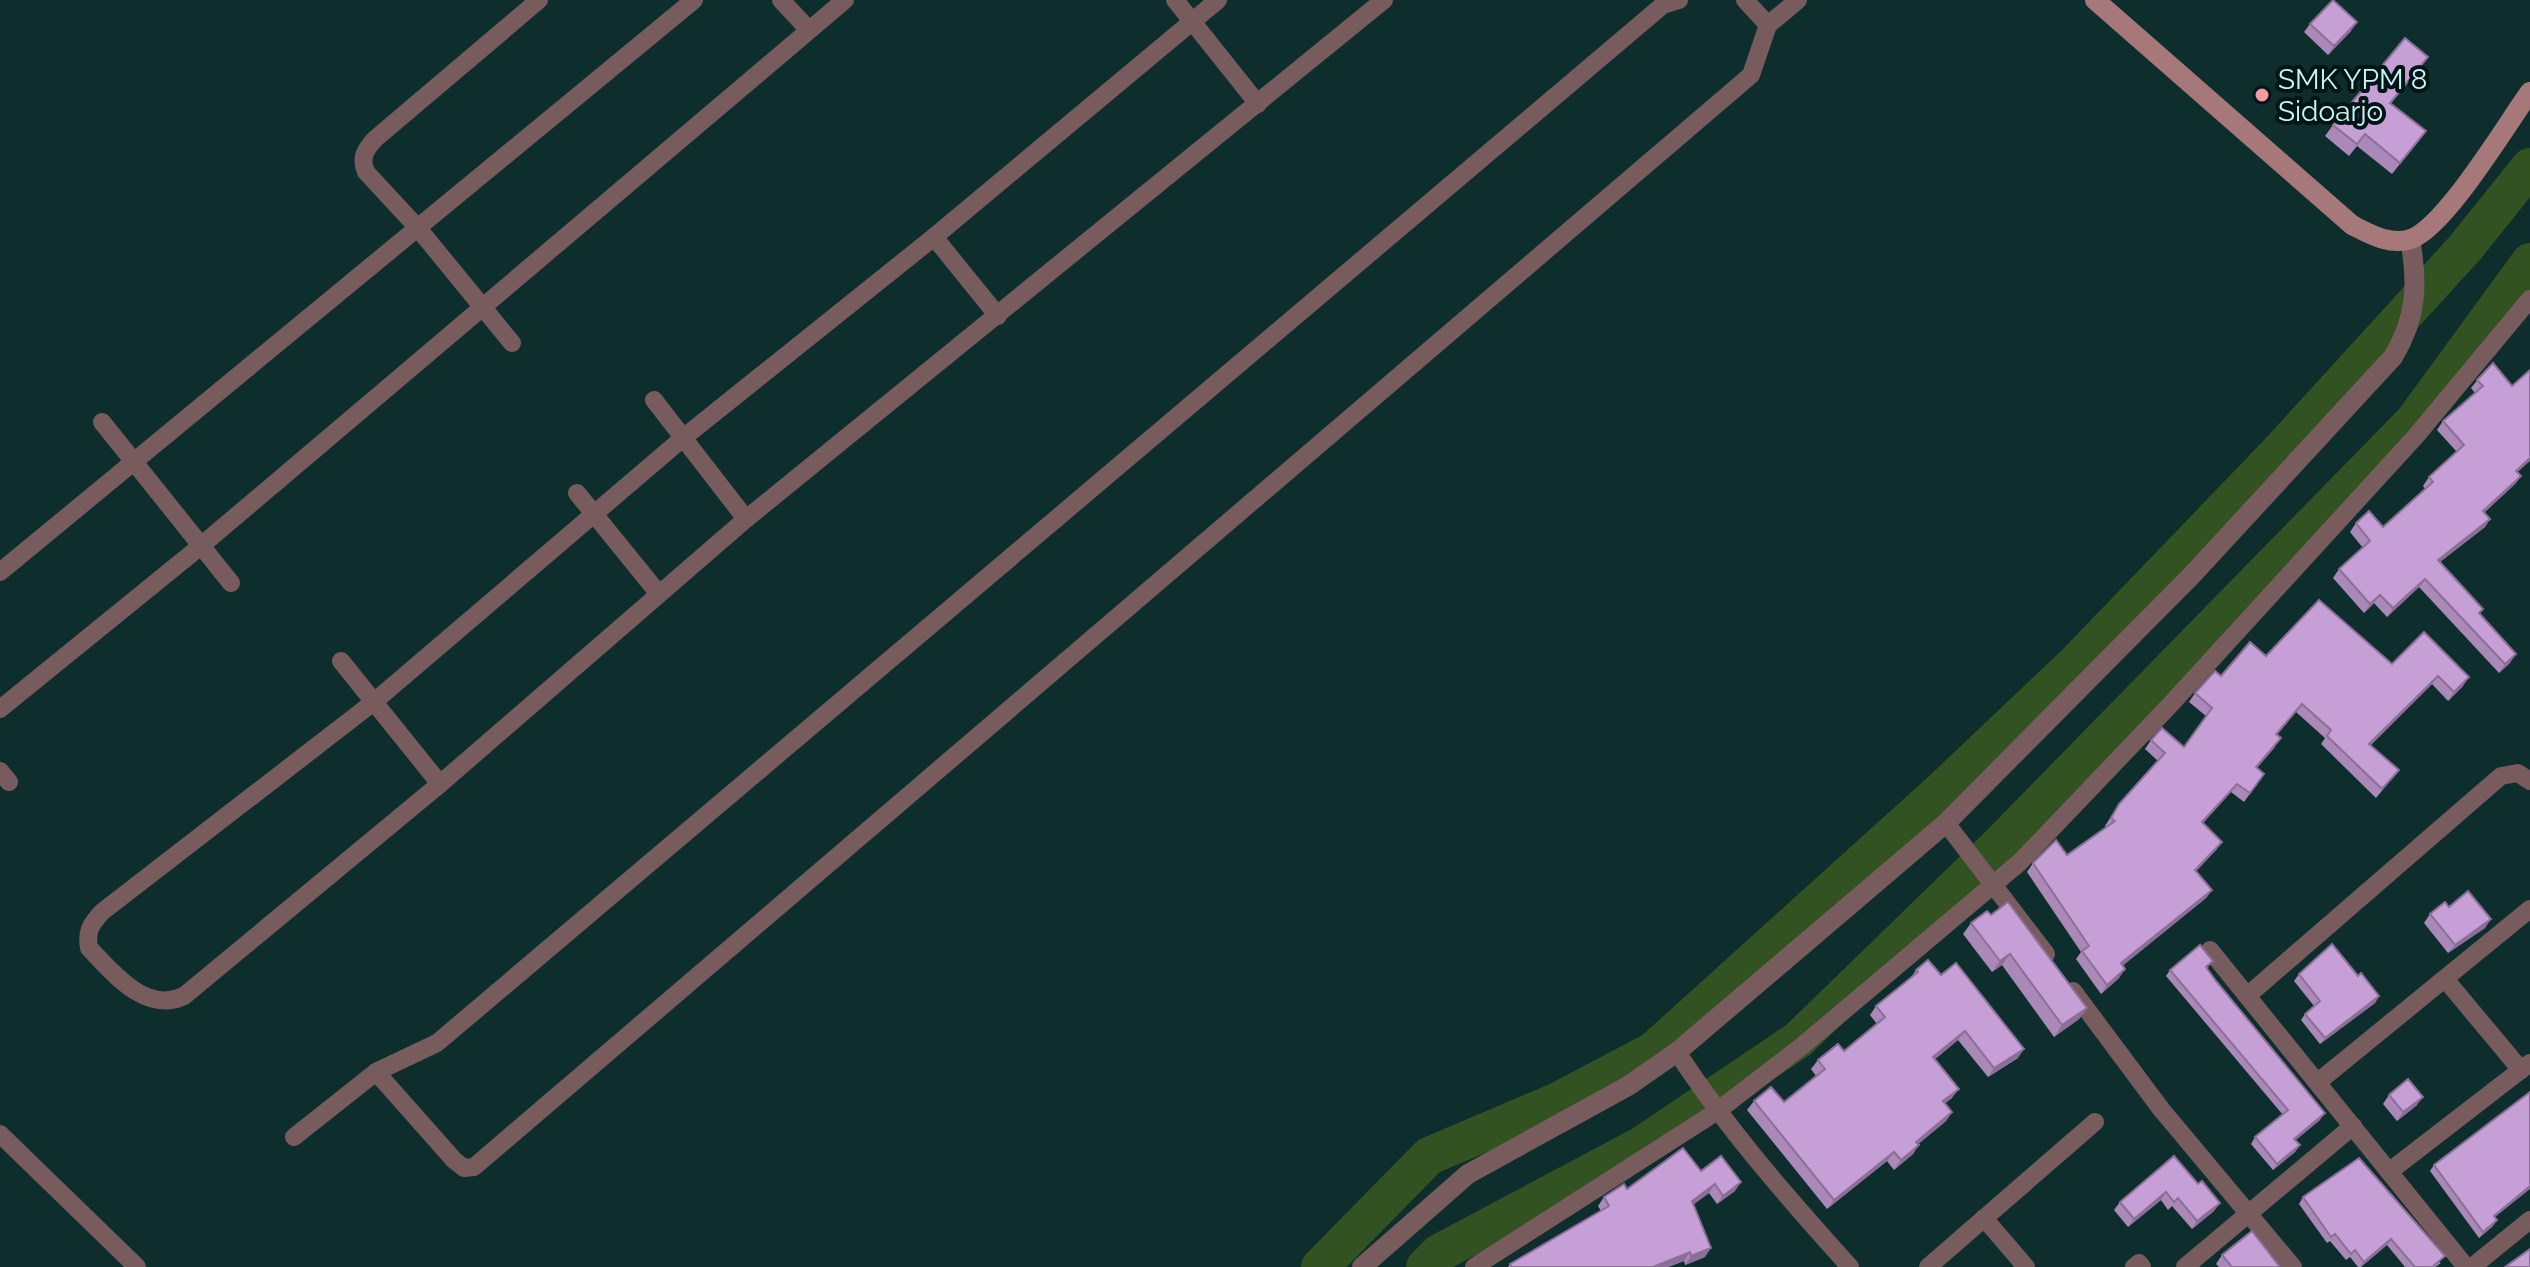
<svg xmlns="http://www.w3.org/2000/svg" width="2530" height="1267" font-family="Raleway,sans-serif">
<style>
.lines{fill:none;stroke-linecap:round;stroke-linejoin:round}
.river{stroke:#325221;stroke-width:38}
.minor{stroke:#785b5c;stroke-width:18}
.tertiary{stroke:#785b5c;stroke-width:20}
.secondary{stroke:#a6787a;stroke-width:20}
.wall{fill:#aa89b9}
.shaded-wall{fill:#8b6f96}
.building{fill:#c69fd7;stroke:#8b6f96;stroke-width:2}
.poi-dot{fill:#f49aa0;stroke:#001515;stroke-width:3}
.labels{text-anchor:middle;dominant-baseline:central;stroke-width:8;stroke-linejoin:round;paint-order:stroke}
.poi-label{font-size:28px;fill:#caf5f5;stroke:#001515;text-anchor:start}
</style>
<rect width="100%" height="100%" fill="#0e2d2d"/>
<g class="lines">
<g class="river">
<path d="M1320 1267 1429 1156 1556 1102 1653 1051 1943 789 2076 663 2278 453 2465 248 2530 167"/>
<path d="M1425 1267 1439 1253 1642 1145 1798 1040 1999 845 2414 421 2530 262"/>
</g>
<g class="minor">
<path d="M781 0 809 30"/>
<path d="M1175 0 1258 104"/>
<path d="M1218 0 934 237 683 438 375 701 102 912C91 924 86 931 89 948 114 974 146 1014 184 996L440 784 746 519 1384 0"/>
<path d="M1745 0 1768 25"/>
<path d="M934 237 998 316"/>
<path d="M512 343 417 227 366 172C360 158 365 150 375 139L539 0"/>
<path d="M654 400 746 519"/>
<path d="M102 422 231 583"/>
<path d="M577 493 659 594"/>
<path d="M0 572 694 0"/>
<path d="M341 661 440 784"/>
<path d="M0 709 202 545 845 0"/>
<path d="M0 771 9 782"/>
<path d="M1946 823 2046 954"/>
<path d="M2210 950 2466 1267"/>
<path d="M2445 979 2521 1070"/>
<path d="M2073 991 2161 1109 2293 1267"/>
<path d="M2247 996 2501 776 2518 773 2530 781"/>
<path d="M1677 1052C1728 1130 1788 1198 1850 1267"/>
<path d="M376 1072 454 1160 464 1168 474 1167 1751 75 1768 25 1798 0"/>
<path d="M2318 1082 2530 909"/>
<path d="M0 1134 137 1267"/>
<path d="M294 1137 376 1072 437 1043 1663 5 1679 0"/>
<path d="M2390 1171 2530 1063"/>
<path d="M1984 1218 2026 1267"/>
<path d="M1474 1267 1716 1112 1802 1046 2020 862 2170 705 2416 436 2530 299"/>
<path d="M1928 1267 2095 1122"/>
<path d="M2134 1267 2139 1263 2142 1267"/>
<path d="M2185 1267 2353 1126"/>
<path d="M2472 1267 2530 1220"/>
</g>
<path class="tertiary" d="M1362 1267 1468 1174 1628 1086 1677 1052 1946 823 2192 575 2393 357C2417 318 2418 283 2410 239"/>
<path class="secondary" d="M2095 0 2352 225C2370 234 2390 246 2411 239 2446 226 2506 125 2530 92"/>
</g>
<g class="wall">
<path d="M2310 24 2351 31 2328 55 2304 32Z"/>
<path d="M2420 68 2391 103 2426 131 2392 174 2357 146 2349 156 2325 136 2333 125Z"/>
<path d="M2487 368 2518 472 2521 476 2515 484 2485 512 2490 519 2485 527 2440 562 2480 614 2510 663 2499 673 2419 587 2387 617 2374 603 2364 613 2333 578 2339 569 2363 548 2350 532 2356 523 2383 527 2425 489 2423 486 2429 477 2457 452 2437 430 2443 421 2475 393 2471 388Z"/>
<path d="M2424 632 2463 686 2448 701 2432 684 2371 745 2399 770 2376 798 2321 744 2325 738 2296 712 2277 735 2275 747 2257 768 2264 774 2244 802 2231 792 2203 823 2222 842 2216 850 2196 871 2212 890 2206 898 2122 966 2119 978 2101 994 2076 959 2081 952 2027 872 2033 863 2067 855 2106 828 2105 826 2119 804 2158 761 2145 749 2151 740 2184 747 2206 716 2189 702 2195 693 2221 676 2266 656 2392 664Z"/>
<path d="M2449 907 2485 928 2448 953 2424 923 2430 914Z"/>
<path d="M1991 915 2087 1008 2079 1019 2054 1037 2002 965 1992 972 1963 934 1971 923Z"/>
<path d="M2209 967 2207 969 2320 1120 2295 1140 2300 1145 2295 1152 2273 1170 2251 1144 2255 1137 2283 1115 2166 976 2170 970Z"/>
<path d="M1916 970 1941 975 2018 1058 1988 1077 1958 1040 1935 1059 1952 1098 1945 1103 1952 1112 1946 1121 1918 1144 1913 1154 1894 1170 1887 1161 1827 1209 1747 1110 1754 1101 1784 1102 1816 1076 1811 1069 1818 1060 1844 1051 1877 1024 1870 1015 1876 1006 1910 979Z"/>
<path d="M2299 974 2358 976 2379 996 2375 1003 2320 1044 2301 1020 2305 1014 2314 1006 2294 981Z"/>
<path d="M2389 1095 2417 1105 2397 1121 2383 1104Z"/>
<path d="M2174 1156 2214 1211 2192 1229 2172 1206 2168 1210 2161 1200 2128 1227 2114 1210 2120 1202Z"/>
<path d="M2434 1165 2495 1217 2493 1226 2479 1238 2430 1171Z"/>
<path d="M1701 1171 1735 1191 1717 1204 1709 1193 1694 1204 1705 1257 1685 1265 1684 1261 1668 1267H1508L1510 1264 1601 1211 1598 1206 1604 1197 1627 1189Z"/>
<path d="M2303 1197 2441 1263 2435 1267H2405L2387 1245 2361 1267H2358L2350 1257 2346 1260 2330 1241 2327 1243 2299 1204Z"/>
<path d="M2222 1255 2280 1267H2219L2216 1264Z"/>
</g>
<g class="shaded-wall">
<path d="M2357 22 2351 31 2328 55 2334 46Z"/>
<path d="M2428 57 2420 68 2382 114 2390 103Z"/>
<path d="M2530 458V461L2510 479 2516 471Z"/>
<path d="M2521 476 2515 484 2477 519 2483 511Z"/>
<path d="M2490 519 2485 527 2432 568 2438 560Z"/>
<path d="M2425 579 2419 587 2387 617 2393 608Z"/>
<path d="M2380 595 2374 603 2364 613 2370 604Z"/>
<path d="M2516 654 2510 663 2499 673 2505 664Z"/>
<path d="M2438 676 2432 684 2363 752 2369 744Z"/>
<path d="M2469 677 2463 686 2448 701 2454 692Z"/>
<path d="M2237 784 2231 792 2196 831 2202 822Z"/>
<path d="M2222 842 2216 850 2189 879 2195 870Z"/>
<path d="M2212 890 2206 898 2115 972 2121 963Z"/>
<path d="M2491 919 2485 928 2448 953 2455 945Z"/>
<path d="M2010 954 2002 965 1992 972 2000 961Z"/>
<path d="M2125 969 2119 978 2101 994 2107 985Z"/>
<path d="M2379 996 2375 1003 2320 1044 2325 1038Z"/>
<path d="M2087 1008 2079 1019 2054 1037 2062 1025Z"/>
<path d="M1965 1031 1958 1040 1927 1066 1933 1057Z"/>
<path d="M2024 1049 2018 1058 1988 1077 1994 1068Z"/>
<path d="M1959 1089 1952 1098 1937 1110 1943 1101Z"/>
<path d="M2423 1097 2417 1105 2397 1121 2403 1112Z"/>
<path d="M1952 1112 1946 1121 1910 1151 1916 1142Z"/>
<path d="M2325 1113 2320 1120 2290 1145 2294 1139Z"/>
<path d="M1919 1145 1913 1154 1894 1170 1901 1160Z"/>
<path d="M2300 1145 2295 1152 2273 1170 2277 1164Z"/>
<path d="M1894 1152 1887 1161 1827 1209 1834 1200Z"/>
<path d="M1741 1182 1735 1191 1717 1204 1723 1196Z"/>
<path d="M1715 1184 1709 1193 1686 1210 1692 1201Z"/>
<path d="M2530 1186V1189L2490 1221 2494 1216Z"/>
<path d="M2166 1192 2161 1200 2128 1227 2134 1219Z"/>
<path d="M2220 1203 2214 1211 2192 1229 2197 1221Z"/>
<path d="M2497 1220 2493 1226 2479 1238 2483 1232Z"/>
<path d="M2391 1239 2387 1245 2360 1267 2364 1262Z"/>
<path d="M1711 1248 1705 1257 1685 1265 1691 1256Z"/>
<path d="M1690 1252 1684 1261 1668 1267H1653Z"/>
</g>
<g class="building">
<path d="M2333 0 2357 22 2334 46 2310 24Z"/>
<path d="M2405 38 2428 57 2390 103 2426 131 2400 163 2365 134 2357 144 2333 125Z"/>
<path d="M2493 363 2512 386 2530 370V458L2516 471 2521 476 2483 511 2490 519 2438 560 2483 609 2479 613 2516 654 2505 664 2425 579 2393 608 2380 595 2370 604 2339 569 2370 541 2356 523 2369 511 2383 527 2433 482 2429 477 2464 445 2443 421 2483 386 2477 380Z"/>
<path d="M2319 600 2392 664 2424 632 2469 677 2454 692 2438 676 2369 744 2399 770 2382 789 2327 736 2331 730 2302 704 2276 734 2281 738 2256 767 2264 774 2250 793 2237 784 2202 822 2222 842 2195 870 2212 890 2121 963 2125 969 2107 985 2082 951 2089 946 2033 863 2056 840 2067 855 2115 821 2111 818 2119 804 2165 753 2151 740 2162 728 2184 747 2212 708 2195 693 2215 671 2221 676 2250 642 2266 656Z"/>
<path d="M2468 891 2491 919 2455 945 2430 914 2445 902 2449 907Z"/>
<path d="M2008 902 2087 1008 2062 1025 2010 954 2000 961 1971 923 1987 911 1991 915Z"/>
<path d="M2332 944 2358 976 2361 973 2379 996 2325 1038 2305 1014 2320 1001 2299 974Z"/>
<path d="M2200 945 2213 961 2206 967 2216 981 2325 1113 2294 1139 2300 1145 2277 1164 2255 1137 2288 1110 2170 970Z"/>
<path d="M1928 960 1941 975 1956 963 2024 1049 1994 1068 1965 1031 1933 1057 1959 1089 1943 1101 1952 1112 1916 1142 1919 1145 1901 1160 1894 1152 1834 1200 1754 1101 1771 1087 1784 1102 1825 1069 1818 1060 1838 1044 1844 1051 1885 1017 1876 1006 1918 972 1916 970Z"/>
<path d="M2408 1079 2423 1097 2403 1112 2389 1095Z"/>
<path d="M2530 1092V1186L2494 1216 2497 1220 2483 1232 2434 1165Z"/>
<path d="M1683 1148 1701 1171 1721 1156 1741 1182 1723 1196 1715 1184 1692 1201 1711 1248 1691 1256 1690 1252 1653 1267H1512L1510 1264 1609 1206 1604 1197 1624 1184 1627 1189Z"/>
<path d="M2174 1156 2198 1184 2202 1181 2220 1203 2197 1221 2178 1198 2174 1202 2166 1192 2134 1219 2120 1202Z"/>
<path d="M2359 1158 2445 1256 2432 1267H2415L2391 1239 2364 1262 2355 1250 2351 1254 2335 1234 2331 1237 2303 1197Z"/>
<path d="M2252 1231 2280 1267H2232L2222 1255Z"/>
<path d="M2530 1249V1267H2505Z"/>
</g>
<circle class="poi-dot" cx="2262" cy="95" r="8"/>
<g class="labels">
<g class="poi-label">
<text x="2278" y="79">SMK YPM 8<tspan x="2278" dy="32">Sidoarjo</tspan></text>
</g>
</g>
</svg>
